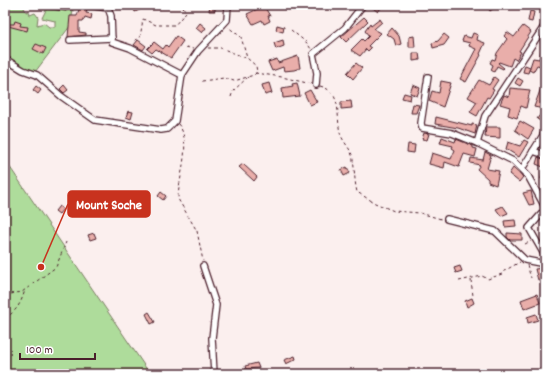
<svg xmlns="http://www.w3.org/2000/svg" width="550" height="379" font-family="Dekko,sans-serif">
<style>
.green{fill:#aedc9b;stroke:#7c7e63}
.building{fill:#e9aeaa;stroke:#4a1f2b}
.lines{fill:none;stroke-linecap:round;stroke-linejoin:round}
.minor-casing{stroke:#4a1f2b;stroke-width:8}
.path{stroke:#4a1f2b;stroke-width:1;stroke-dasharray:3 3;stroke-linecap:butt}
.minor{stroke:#fff;stroke-width:5.5}
.leader{fill:none;stroke:#c8321e;stroke-width:1.5}
.callout-dot{fill:#c8321e;stroke:#fff;stroke-width:1.5}
.callout{fill:#c8321e;stroke:#c8321e;stroke-width:1.5}
.callout-label{font-size:14px;text-anchor:middle;font-weight:bold;fill:#fff}
</style>
<rect width="100%" height="100%" fill="#fbefee"/>
<filter id="ink" filterUnits="userSpaceOnUse"><feTurbulence type="fractalNoise" baseFrequency=".025" numOctaves="2"/><feDisplacementMap in="SourceGraphic" scale="8" xChannelSelector="R" yChannelSelector="G"/><feConvolveMatrix kernelMatrix="1 2 1 2 8 2 1 2 1" color-interpolation-filters="sRGB"/></filter>
<g filter="url(#ink)">
<g class="green">
<path d="M5 5 9 8 14 5H27L24 8 26 12 29 11 30 15 35 13 38 17 37 25 44 23 49 27H55V21L42 18 47 8 66 11 73 10 72 16 77 17 32 76 23 73 5 60Z"/>
<path d="M5 160 150 374H5Z"/>
</g>
<g class="building">
<path d="M43 5H67L66 11 43 8Z"/>
<path d="M133 5H148V6L135 12Z"/>
<path d="M210 5H215V11H209Z"/>
<path d="M369 5H383L378 12Z"/>
<path d="M486 5H498L490 11Z"/>
<path d="M80 6 87 9 86 13 92 14 91 19 85 17 83 21H79V32L86 33V35L68 37 70 16H77Z"/>
<path d="M264 6 270 16H268L270 21 264 24 262 20 253 24 247 14Z"/>
<path d="M530 11 534 12 532 22 528 21Z"/>
<path d="M364 17 368 21 346 42 341 37Z"/>
<path d="M380 19 382 22 374 29 381 33 368 46 371 48 368 51 366 49 360 56 351 50 362 39 364 41 369 36 365 31 370 24 371 26Z"/>
<path d="M15 21 21 23 20 26 28 27 27 31 8 26 9 24H14Z"/>
<path d="M200 23 206 28 202 33 196 28Z"/>
<path d="M277 25 284 27 283 32 276 30Z"/>
<path d="M523 26 531 32 519 51 521 52 516 60 513 58 510 66 499 62 498 63 504 68 503 69 497 66 494 72 491 70 493 65 490 63 492 59 495 60 497 53 507 39 504 36 507 32 514 37Z"/>
<path d="M392 28 399 36 401 44 396 46 394 39 387 34Z"/>
<path d="M473 33 478 35 477 40 485 43 480 54 481 55 466 82 460 79 476 49 469 46 470 43 462 41 464 36 471 38Z"/>
<path d="M545 33V67L537 65 533 72 529 70 533 58 539 59 543 44H541V38Z"/>
<path d="M444 34 449 38 444 45 433 48 432 43 438 41Z"/>
<path d="M176 36 183 41 171 58 156 49 152 53 147 49 154 42 163 49 166 45 168 47Z"/>
<path d="M414 36 415 47H409V37Z"/>
<path d="M138 40 146 46 143 50 134 45Z"/>
<path d="M283 40 284 46 276 49 274 43Z"/>
<path d="M36 44 46 48 43 54 33 49Z"/>
<path d="M413 53H419L420 60 413 61Z"/>
<path d="M298 56 300 68 294 70 284 71 283 67 272 71 268 62 277 59 278 63Z"/>
<path d="M356 63 362 68 353 79 347 73Z"/>
<path d="M525 65 530 67 528 73 523 72Z"/>
<path d="M494 77 498 80 492 89 494 90 489 98 487 97 477 116 470 112 477 102 468 97 479 80 489 85Z"/>
<path d="M518 78 523 81 520 86 515 83Z"/>
<path d="M441 81 451 83 443 107 429 101 432 91 439 93Z"/>
<path d="M269 83 272 93 265 95 262 85Z"/>
<path d="M297 83 300 96 283 98 282 88 293 86 292 84Z"/>
<path d="M64 85 68 90 64 93 60 89Z"/>
<path d="M413 85 420 88 417 96 410 93Z"/>
<path d="M36 86 41 90 38 94 33 90Z"/>
<path d="M510 88 530 90 526 108 521 106 517 118 508 115 510 107 500 104 504 95 509 97Z"/>
<path d="M541 88 545 89 544 109 534 107Z"/>
<path d="M310 90 317 102 310 105 304 93Z"/>
<path d="M404 93 411 95 410 100 402 98Z"/>
<path d="M351 101 352 108 341 109V102Z"/>
<path d="M413 104 419 105 416 113H411Z"/>
<path d="M128 111 133 112 131 119 126 117Z"/>
<path d="M542 112 545 114 542 122 537 119Z"/>
<path d="M436 117 472 126V124L477 125 475 134 458 128 435 124Z"/>
<path d="M520 121 534 129 528 139 515 130Z"/>
<path d="M486 127H500V138L485 137Z"/>
<path d="M424 133 429 134 427 140 422 139Z"/>
<path d="M442 137 455 142 456 139 473 146V148L477 149 475 157 464 154 459 167 445 162 444 168 429 164 432 153 451 159 455 150 452 148 453 146 440 143Z"/>
<path d="M524 140 528 142 519 157 506 149 508 142 520 146Z"/>
<path d="M408 144 415 145 414 153 407 152Z"/>
<path d="M485 152 491 155 487 169 499 171 496 185 488 182V179L477 169 480 165 470 163 471 158 483 160Z"/>
<path d="M538 157 545 160 543 167 536 164Z"/>
<path d="M243 164 257 177 254 181 239 167Z"/>
<path d="M347 167 350 173 344 176 341 170Z"/>
<path d="M513 168 523 177 519 182 509 174Z"/>
<path d="M543 168H545V180L541 179Z"/>
<path d="M531 191 534 204 529 205 523 193Z"/>
<path d="M161 192 166 196 163 200 158 196Z"/>
<path d="M59 206 63 209 59 214 55 211Z"/>
<path d="M503 206 508 213 501 216 496 209Z"/>
<path d="M515 220 516 226 505 227 504 221Z"/>
<path d="M94 233 96 238 90 240 88 235Z"/>
<path d="M507 233 522 234V240H510L507 237Z"/>
<path d="M460 266 462 271 456 273 454 268Z"/>
<path d="M543 268 545 278 538 280 535 269Z"/>
<path d="M537 294 540 303 524 309 521 300Z"/>
<path d="M472 298 474 303 467 307 465 301Z"/>
<path d="M149 312 155 322 151 324 146 314Z"/>
<path d="M536 314 538 320 528 323 527 317Z"/>
<path d="M295 356 296 359 286 364 284 360Z"/>
<path d="M257 363 259 368 246 369 245 366Z"/>
</g>
<g class="lines">
<g class="minor-casing">
<g id="minor">
<path d="M88 5 108 8"/>
<path d="M107 5 111 16 112 42 130 48 182 75"/>
<path d="M70 40 112 38"/>
<path d="M5 59 23 70 37 75 61 96 95 120 161 130 167 129 175 121 182 75 198 51 227 20 228 5"/>
<path d="M428 77 421 123 422 128 452 133 477 143 513 161 528 176 545 207"/>
<path d="M316 85 317 73 313 54 345 28 363 5"/>
<path d="M477 143 485 116 545 25"/>
<path d="M533 151 545 155"/>
<path d="M522 169 545 132"/>
<path d="M545 210 529 228 545 256"/>
<path d="M447 219 495 231 525 260 545 264"/>
<path d="M203 266 216 305 212 338 214 374"/>
</g>
</g>
<g class="path">
<path d="M291 30 307 43 311 49"/>
<path d="M135 40 140 38 143 19 156 25H175L186 12 182 5"/>
<path d="M186 47 193 49"/>
<path d="M208 48H221L246 58"/>
<path d="M255 73 282 77 311 84"/>
<path d="M202 81 224 78 234 81 254 75 257 72 256 66 247 58 241 37 228 27"/>
<path d="M320 86C343 92 336 116 340 133 343 142 350 148 352 155 355 167 354 180 357 192L375 203 394 211 420 213 441 219"/>
<path d="M231 97 233 91 248 77"/>
<path d="M178 124C193 141 178 179 178 199L197 231 203 261"/>
<path d="M525 244 531 241"/>
<path d="M527 265 531 278"/>
<path d="M471 280 473 296"/>
<path d="M459 281 482 276 488 279 502 274 504 271 520 262"/>
<path d="M5 295 22 292 56 267 66 242"/>
<path d="M5 318C17 311 21 303 25 290"/>
</g>
<use href="#minor" class="minor"/>
</g>
</g>
<path class="leader" d="M41 267L68 204"/>
<circle class="callout-dot" cx="41" cy="267" r="4"/>
<rect class="callout" x="68" y="191" width="82" height="26" rx="4"/>
<g class="callout-label">
<text x="109" y="209">Mount Soche</text>
</g>
<rect width="550" height="379" fill="none" stroke="#fff" stroke-width="20"/>
<rect x="10" y="10" width="530" height="359" fill="none" stroke="#4a1f2b" stroke-width="1.5" filter="url(#ink)"/>
<path d="M20 353v6h75v-6" fill="none" stroke="#4a1f2b" stroke-width="2"/>
<text x="26" y="353" font-size="12" fill="#4a1f2b" stroke="#ffffff" stroke-width="3" paint-order="stroke">100 m</text>
</svg>
